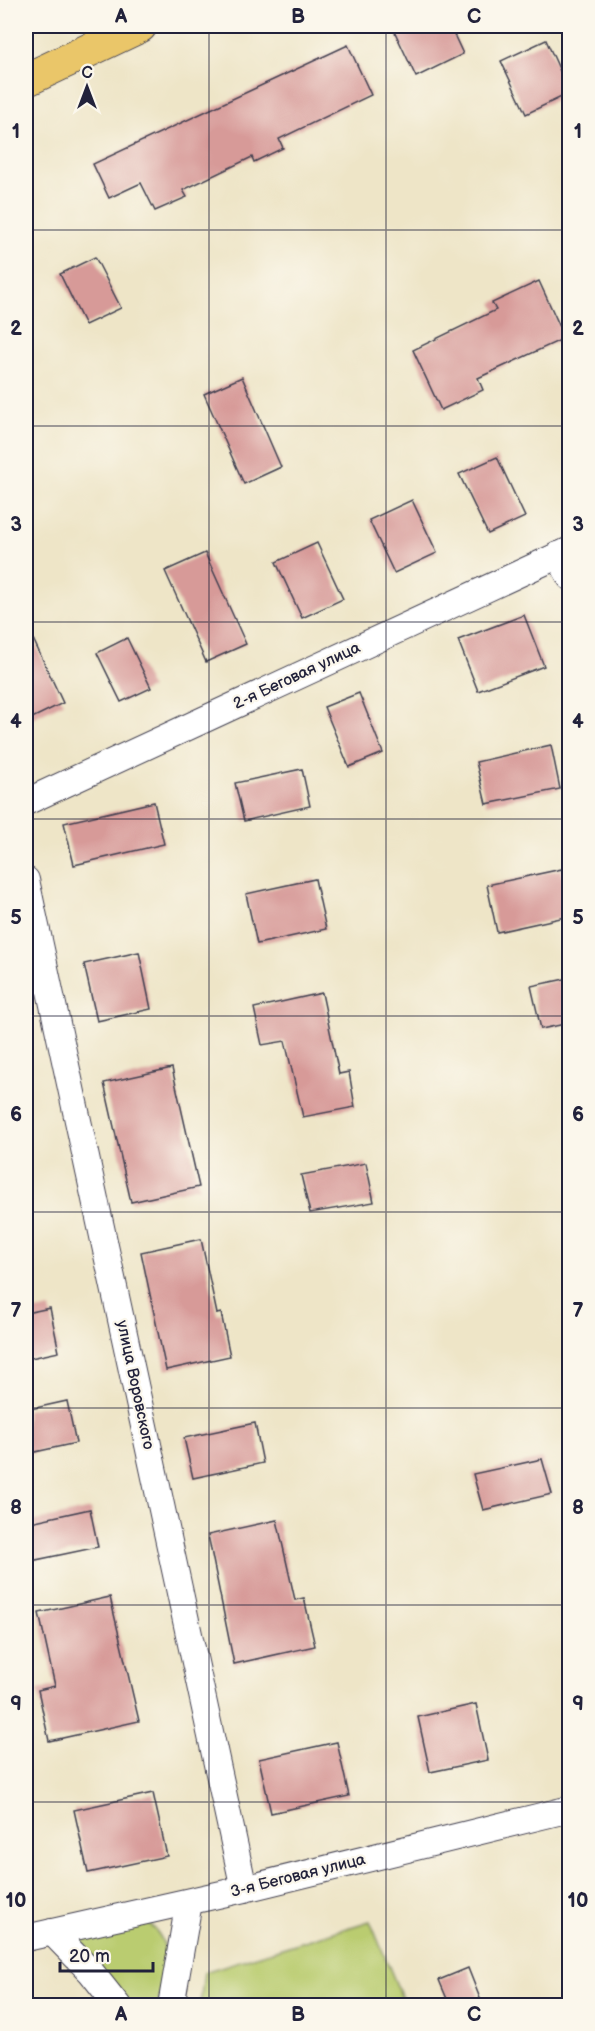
<svg xmlns="http://www.w3.org/2000/svg" width="595" height="2031" font-family="'Balsamiq Sans',sans-serif">
<style>
.green{fill:#bacc6f;stroke:#6e7755;stroke-width:1.5}
.building{fill:#d79a98}
.lines{fill:none;stroke-linecap:round;stroke-linejoin:round}
.street-casing{stroke:#413f50;stroke-width:28}
.primary-casing{stroke:#413f50;stroke-width:35}
.street{stroke:#fff;stroke-width:26}
.primary{stroke:#eac669;stroke-width:33}
.grid{fill:none;stroke:#22223b;stroke-width:1.5;stroke-opacity:0.55}
.labels{text-anchor:middle;dominant-baseline:central;stroke-width:4.5;stroke-linejoin:round;paint-order:stroke}
.street-label{font-size:16px;fill:#22223b;stroke:#fbf7ec}
.neatline{fill:none;stroke:#22223b;stroke-width:2}
.grid-label{font-size:20px;text-anchor:middle;font-weight:bold;fill:#22223b}
</style>
<rect width="100%" height="100%" fill="#fbf7ec"/>
<filter id="ink" filterUnits="userSpaceOnUse"><feTurbulence type="fractalNoise" baseFrequency=".0167" numOctaves="2"/><feDisplacementMap in="SourceGraphic" scale="12" xChannelSelector="R" yChannelSelector="G"/><feConvolveMatrix kernelMatrix="1 2 1 2 8 2 1 2 1" color-interpolation-filters="sRGB"/></filter>
<filter id="wash" filterUnits="userSpaceOnUse"><feTurbulence type="fractalNoise" baseFrequency=".008" numOctaves="4" result="noise"/><feDisplacementMap in="SourceGraphic" scale="24" xChannelSelector="R" yChannelSelector="G"/><feGaussianBlur stdDeviation="1.35" result="paint"/><feColorMatrix in="noise" values="0 0 0 0 0 0 0 0 0 0 0 0 0 0 0 0 0 1.4 0 .05"/><feComposite in="paint" operator="in"/></filter>
<g filter="url(#wash)">
<rect width="100%" height="100%" fill="#eee5c7"/>
<g class="green">
<path d="M141 1918C178 1941 164 1969 158 2005H129L74 1937Z"/>
<path d="M370 1921 405 2005H200L204 1972Z"/>
</g>
<g id="blocks">
<g class="building">
<path d="M392 26H450L463 54 416 77Z"/>
<path d="M546 40 570 93 526 114 501 61Z"/>
<path d="M348 45 371 95 279 139 283 148 254 162 252 157 183 190 187 197 155 211 141 183 109 198 93 164Z"/>
<path d="M95 257 121 308 85 325 60 274Z"/>
<path d="M539 281 565 338 478 378 483 390 441 410 413 350 496 310 492 303Z"/>
<path d="M242 377 281 467 244 484 204 394Z"/>
<path d="M497 457 525 517 488 534 459 474Z"/>
<path d="M412 500 437 553 394 573 369 520Z"/>
<path d="M317 543 343 599 302 618 276 562Z"/>
<path d="M205 553 246 644 206 662 165 571Z"/>
<path d="M524 615 544 666 478 691 458 640Z"/>
<path d="M26 624 63 703 26 721Z"/>
<path d="M127 638 151 688 121 702 97 653Z"/>
<path d="M359 693 383 753 349 767 324 707Z"/>
<path d="M551 745 560 789 486 804 476 762Z"/>
<path d="M302 769 310 806 244 821 235 783Z"/>
<path d="M154 802 164 844 74 865 64 823Z"/>
<path d="M562 869 570 916 497 932 487 885Z"/>
<path d="M315 879 326 929 257 944 246 894Z"/>
<path d="M139 952 151 1009 97 1021 84 964Z"/>
<path d="M570 978V1023L541 1029 531 986Z"/>
<path d="M322 993 339 1074 349 1072 355 1107 303 1117 285 1041 262 1045 254 1008Z"/>
<path d="M172 1068 199 1187 131 1202 104 1083Z"/>
<path d="M366 1163 374 1202 310 1213 301 1175Z"/>
<path d="M201 1239 217 1314 221 1313 230 1356 166 1370 141 1252Z"/>
<path d="M50 1308 59 1352 26 1359V1313Z"/>
<path d="M67 1401 76 1443 26 1454V1410Z"/>
<path d="M255 1423 263 1463 193 1478 184 1438Z"/>
<path d="M542 1459 552 1494 483 1510 473 1474Z"/>
<path d="M90 1509 98 1547 31 1561 26 1523Z"/>
<path d="M277 1520 295 1600 304 1598 315 1646 234 1664 208 1535Z"/>
<path d="M110 1597 139 1721 49 1741 38 1690 55 1686 39 1613Z"/>
<path d="M476 1704 488 1760 430 1772 418 1717Z"/>
<path d="M337 1742 349 1796 271 1813 259 1759Z"/>
<path d="M153 1793 167 1856 88 1873 74 1810Z"/>
<path d="M468 1968 483 2006H450L439 1980Z"/>
</g>
</g>
</g>
<g filter="url(#ink)">
<use href="#blocks" fill-opacity="0" stroke="#413f50" stroke-width="1.5"/>
<g class="lines">
<g class="street-casing">
<g id="street">
<path d="M558 555 570 577"/>
<path d="M26 802 570 550"/>
<path d="M26 880 244 1889"/>
<path d="M52 1932 91 1972 118 2006"/>
<path d="M26 1938 244 1889 570 1809"/>
<path d="M171 2006 189 1902"/>
</g>
</g>
<g class="primary-casing">
<path id="primary" d="M26 80 140 26"/>
</g>
<use href="#street" class="street"/>
<use href="#primary" class="primary"/>
</g>
</g>
<path class="grid" d="M209 26V2006M386 26V2006M26 230H570M26 426H570M26 622H570M26 819H570M26 1016H570M26 1212H570M26 1408H570M26 1605H570M26 1802H570"/>
<g class="labels">
<g class="street-label">
<text transform="translate(297 676) rotate(-25)">2-я Беговая улица</text>
<text transform="translate(135 1385) rotate(78)">улица Воровского</text>
<text transform="translate(298 1876) rotate(-14)">3-я Беговая улица</text>
</g>
</g>
<rect width="595" height="2031" fill="none" stroke="#fbf7ec" stroke-width="66"/>
<g transform="translate(87 87)" stroke="#fbf7ec" stroke-width="4.5" paint-order="stroke">
<path d="M0-4.5L10 22L0 15L-10 22Z" fill="#22223b"/>
<text y="-9" font-size="16" font-weight="bold" text-anchor="middle" fill="#22223b">С</text>
</g>
<path d="M60 1962v9h93v-9" fill="none" stroke="#22223b" stroke-width="3"/>
<text x="69" y="1962" font-size="18" fill="#22223b" stroke="#fbf7ec" stroke-width="4.5" paint-order="stroke">20 m</text>
<rect x="33" y="33" width="529" height="1965" class="neatline"/>
<g class="grid-label">
<text x="121" y="23">A</text>
<text x="298" y="23">B</text>
<text x="474" y="23">C</text>
<text x="16" y="138">1</text>
<text x="578" y="138">1</text>
<text x="16" y="335">2</text>
<text x="578" y="335">2</text>
<text x="16" y="531">3</text>
<text x="578" y="531">3</text>
<text x="16" y="728">4</text>
<text x="578" y="728">4</text>
<text x="16" y="924">5</text>
<text x="578" y="924">5</text>
<text x="16" y="1121">6</text>
<text x="578" y="1121">6</text>
<text x="16" y="1317">7</text>
<text x="578" y="1317">7</text>
<text x="16" y="1514">8</text>
<text x="578" y="1514">8</text>
<text x="16" y="1710">9</text>
<text x="578" y="1710">9</text>
<text x="16" y="1907">10</text>
<text x="578" y="1907">10</text>
<text x="121" y="2021">A</text>
<text x="298" y="2021">B</text>
<text x="474" y="2021">C</text>
</g>
</svg>
